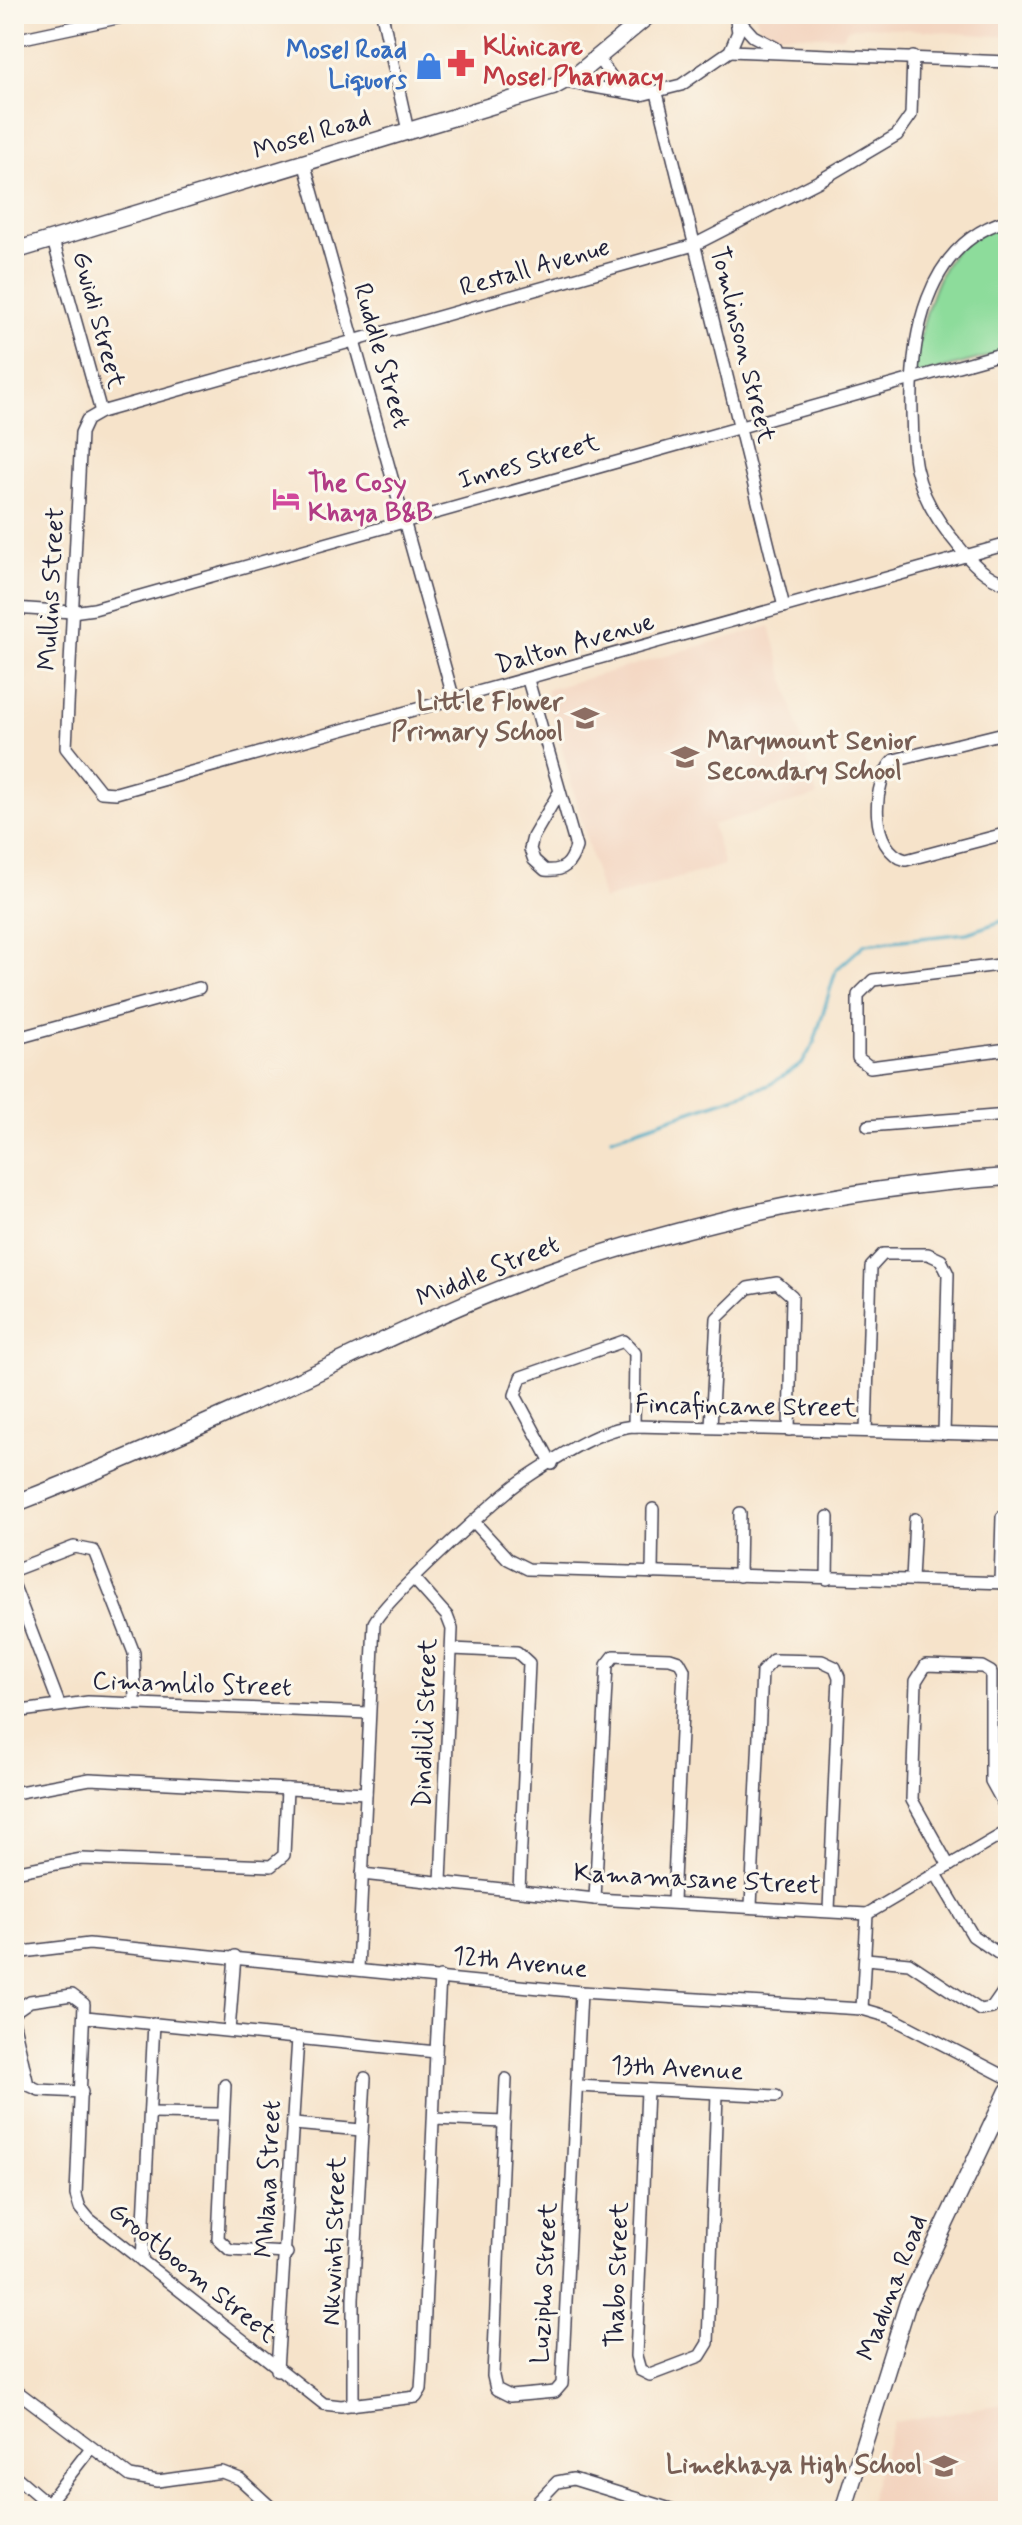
<svg xmlns="http://www.w3.org/2000/svg" width="1022" height="2525" font-family="Mynerve,sans-serif">
<style>
.built{fill:#f3d4bf}
.green{fill:#8ddc9b;stroke:#587f6b;stroke-width:2}
.lines{fill:none;stroke-linecap:round;stroke-linejoin:round}
.stream{stroke:#43a7c3;stroke-width:3}
.street-casing{stroke:#423f50;stroke-width:14}
.secondary-casing{stroke:#423f50;stroke-width:19}
.street{stroke:#fff;stroke-width:11}
.secondary{stroke:#fff;stroke-width:16}
.labels{text-anchor:middle;dominant-baseline:central;stroke-width:6;stroke-linejoin:round;paint-order:stroke}
.health-label{font-size:26px;font-weight:bold;fill:#be3a42;stroke:#fbf7ec;text-anchor:start}
.shop-label{font-size:26px;font-weight:bold;fill:#366cbe;stroke:#fbf7ec;text-anchor:end}
.street-label{font-size:26px;fill:#22223b;stroke:#fbf7ec}
.hotel-label{font-size:26px;font-weight:bold;fill:#b23c85;stroke:#fbf7ec;text-anchor:start}
.education-label{font-size:26px;font-weight:bold;fill:#785e54;stroke:#fbf7ec;text-anchor:end}
</style>
<rect width="100%" height="100%" fill="#fbf7ec"/>
<filter id="ink" filterUnits="userSpaceOnUse"><feTurbulence type="fractalNoise" baseFrequency=".0125" numOctaves="2"/><feDisplacementMap in="SourceGraphic" scale="16" xChannelSelector="R" yChannelSelector="G"/><feConvolveMatrix kernelMatrix="1 2 1 2 8 2 1 2 1" color-interpolation-filters="sRGB"/></filter>
<filter id="wash" filterUnits="userSpaceOnUse"><feTurbulence type="fractalNoise" baseFrequency=".006" numOctaves="4" result="noise"/><feDisplacementMap in="SourceGraphic" scale="32" xChannelSelector="R" yChannelSelector="G"/><feGaussianBlur stdDeviation="1.8" result="paint"/><feColorMatrix in="noise" values="0 0 0 0 0 0 0 0 0 0 0 0 0 0 0 0 0 1.4 0 .05"/><feComposite in="paint" operator="in"/></filter>
<g filter="url(#wash)">
<rect width="100%" height="100%" fill="#f6e3ca"/>
<g class="built">
<path d="M755 14H1008V37L866 26 848 29 842 37 762 33Z"/>
<path d="M770 626 817 796 712 825 724 865 603 900 546 690Z"/>
<path d="M1008 2403V2511H866L894 2422Z"/>
</g>
<path class="green" d="M1008 220V351L913 377C918 339 934 261 968 239 980 231 995 226 1008 220Z"/>
<g class="lines">
<path class="stream" d="M611 1138 769 1085 802 1064 814 1043 836 970 865 944 967 933 1008 919"/>
</g>
</g>
<g filter="url(#ink)">
<g class="lines">
<g class="street-casing">
<g id="street">
<path d="M382 14 408 131"/>
<path d="M737 18 753 36 776 48"/>
<path d="M14 40 136 14"/>
<path d="M730 51 1008 62"/>
<path d="M913 57 911 115 897 135 819 181 694 245 101 412 87 420 81 433 66 748 101 792 116 793 1008 544"/>
<path d="M598 58 613 79 646 91"/>
<path d="M565 82 641 95 681 85 730 51 738 32 735 14"/>
<path d="M657 93 784 607"/>
<path d="M304 162 454 700"/>
<path d="M1008 220C924 244 910 341 912 413 913 431 912 451 916 468 922 496 938 522 956 543 970 561 985 578 1008 584"/>
<path d="M53 240 101 412"/>
<path d="M14 608 72 612 94 609 1008 352"/>
<path d="M528 680 576 847C571 864 564 872 545 870L534 860 530 849 533 837 558 794"/>
<path d="M1008 732 894 760C871 783 869 850 906 860L1008 833"/>
<path d="M1008 964 873 980 858 995V1058L870 1067 1008 1049"/>
<path d="M14 1039 199 988"/>
<path d="M868 1126 1008 1115"/>
<path d="M711 1427 717 1318 748 1288 777 1283 792 1296 789 1430"/>
<path d="M866 1431 871 1267 883 1254H928L941 1260 948 1274 944 1434"/>
<path d="M552 1464 515 1395 521 1377 624 1341 635 1353 634 1426"/>
<path d="M475 1523 508 1559 528 1569 1008 1583"/>
<path d="M14 1570 74 1547 94 1551 134 1653 135 1704"/>
<path d="M652 1573 653 1509"/>
<path d="M739 1576 740 1513"/>
<path d="M414 1579 447 1616 452 1629 441 1882"/>
<path d="M827 1579 828 1517"/>
<path d="M912 1580 915 1519"/>
<path d="M1000 1583 1002 1517"/>
<path d="M14 1586 59 1704"/>
<path d="M452 1649 517 1652 529 1663 519 1890"/>
<path d="M14 1712 88 1702 369 1713"/>
<path d="M14 1793 90 1779 366 1793"/>
<path d="M949 1866 912 1800 916 1681 926 1665 982 1667 991 1672V1781L1008 1812"/>
<path d="M14 1872 82 1859 271 1866 284 1855 287 1789"/>
<path d="M362 1874 595 1899 867 1914 1008 1831"/>
<path d="M936 1874 973 1936 1008 1960"/>
<path d="M595 1899 607 1665 614 1656 670 1658 679 1661 684 1670 673 1901"/>
<path d="M751 1906 762 1672 773 1660 822 1661 835 1667 839 1677 829 1910"/>
<path d="M14 1953 89 1944 581 1992 862 2009 890 2017 1008 2078"/>
<path d="M866 1959 909 1963 980 2010 992 2008 1008 1985"/>
<path d="M358 1969 374 1623C384 1601 500 1495 524 1479 555 1459 597 1429 634 1426L1008 1435"/>
<path d="M862 2009 867 1914"/>
<path d="M14 2012 30 2001 72 1995 84 2004 76 2195 80 2208 89 2219 324 2404 341 2406 416 2397 421 2389 423 2358 436 2052 86 2017"/>
<path d="M14 2024 28 2085 39 2090 82 2092"/>
<path d="M229 2031 235 1956"/>
<path d="M436 2052 440 1977"/>
<path d="M506 2079 493 2376 496 2389 510 2396 555 2392 562 2384 581 1992"/>
<path d="M225 2085 218 2239 230 2250 287 2253"/>
<path d="M577 2086 776 2096"/>
<path d="M647 2090 636 2356 640 2370 650 2375 700 2356 708 2343 717 2094"/>
<path d="M150 2113 222 2114"/>
<path d="M434 2119 504 2122"/>
<path d="M294 2124 361 2130"/>
<path d="M142 2261 154 2023"/>
<path d="M277 2370 298 2038"/>
<path d="M14 2389 130 2476 158 2481 222 2472 240 2479 275 2511"/>
<path d="M353 2405V2299L365 2078"/>
<path d="M14 2475 56 2511"/>
<path d="M42 2511 90 2449"/>
<path d="M529 2511 557 2482 573 2479 677 2511"/>
</g>
</g>
<g class="secondary-casing">
<g id="secondary">
<path d="M14 251 553 87 580 72 650 14"/>
<path d="M14 1504C112 1466 208 1423 303 1379 381 1342 459 1303 541 1274 692 1221 849 1187 1008 1177"/>
<path d="M843 2511 908 2302 1008 2091"/>
</g>
</g>
<use href="#street" class="street"/>
<use href="#secondary" class="secondary"/>
</g>
</g>
<defs>
<g id="pharmacy-bare" transform="scale(2.16)"><path d="M-2-6h4v4h4v4h-4v4h-4v-4h-4v-4h4Z" fill="#e0444e" stroke="#fbf7ec" stroke-width="2.5" paint-order="stroke"/></g>
<g id="shop-bare" transform="scale(2.16)"><path d="M-5-2.5h2.3a2.7 3.5 0 0 1 5.4 0H5L5.5 6h-11ZM-1.5-2.5h3a1.5 2.3 0 0 0-3 0Z" fill="#3f7fe0" stroke="#fbf7ec" stroke-width="2.5" paint-order="stroke"/></g>
<g id="hotel-bare" transform="scale(2.16)"><path d="M-6-4.5h1.5V1H6V5H4.5V3h-9V5H-6ZM-4 0a1.8 1.8 0 1 1 3.6 0ZM.5 0V-2.5h3Q6-2.5 6 0Z" fill="#d1479c" stroke="#fbf7ec" stroke-width="2.5" paint-order="stroke"/></g>
<g id="school-bare" transform="scale(2.16)"><path d="M0-5L7-2L0 1L-7-2ZM-4 1L0 2.5L4 1V4Q0 6-4 4Z" fill="#8d6e63" stroke="#fbf7ec" stroke-width="2.5" paint-order="stroke"/></g>
</defs>
<g fill-rule="evenodd">
<use href="#pharmacy-bare" x="461" y="63"/>
<use href="#shop-bare" x="429" y="66"/>
<use href="#hotel-bare" x="286" y="499"/>
<use href="#school-bare" x="585" y="718"/>
<use href="#school-bare" x="685" y="757"/>
<use href="#school-bare" x="944" y="2466"/>
</g>
<g class="labels">
<g class="health-label">
<text x="483" y="48">Klinicare<tspan x="483" dy="30">Mosel Pharmacy</tspan></text>
</g>
<g class="shop-label">
<text x="407" y="51">Mosel Road<tspan x="407" dy="30">Liquors</tspan></text>
</g>
<g class="street-label">
<text transform="translate(312 135) rotate(-17)">Mosel Road</text>
<text transform="translate(535 268) rotate(-16)">Restall Avenue</text>
<text transform="translate(98 320) rotate(75)">Gwidi Street</text>
<text transform="translate(742 345) rotate(76)">Tomlinson Street</text>
<text transform="translate(381 356) rotate(74)">Ruddle Street</text>
<text transform="translate(529 462) rotate(-16)">Innes Street</text>
<text transform="translate(52 589) rotate(-87)">Mullins Street</text>
<text transform="translate(575 644) rotate(-16)">Dalton Avenue</text>
<text transform="translate(488 1272) rotate(-22)">Middle Street</text>
<text transform="translate(746 1407) rotate(1)">Fincafincane Street</text>
<text transform="translate(192 1685) rotate(2)">Cimamlilo Street</text>
<text transform="translate(426 1723) rotate(-88)">Dindilili Street</text>
<text transform="translate(697 1880) rotate(3)">Kamamasane Street</text>
<text transform="translate(520 1963) rotate(6)">12th Avenue</text>
<text transform="translate(677 2069) rotate(3)">13th Avenue</text>
<text transform="translate(269 2179) rotate(-87)">Mhlana Street</text>
<text transform="translate(335 2241) rotate(-88)">Nkwinti Street</text>
<text transform="translate(192 2273) rotate(39)">Grootboom Street</text>
<text transform="translate(618 2275) rotate(-88)">Thabo Street</text>
<text transform="translate(545 2283) rotate(-87)">Luzipho Street</text>
<text transform="translate(893 2288) rotate(-69)">Maduna Road</text>
</g>
<g class="hotel-label">
<text x="308" y="484">The Cosy<tspan x="308" dy="30">Khaya B&amp;B</tspan></text>
</g>
<g class="education-label">
<text x="563" y="703">Little Flower<tspan x="563" dy="30">Primary School</tspan></text>
<text x="707" y="742" text-anchor="start">Marymount Senior<tspan x="707" dy="30">Secondary School</tspan></text>
<text x="922" y="2466">Limekhaya High School</text>
</g>
</g>
<rect width="1022" height="2525" fill="none" stroke="#fbf7ec" stroke-width="48"/>
</svg>
